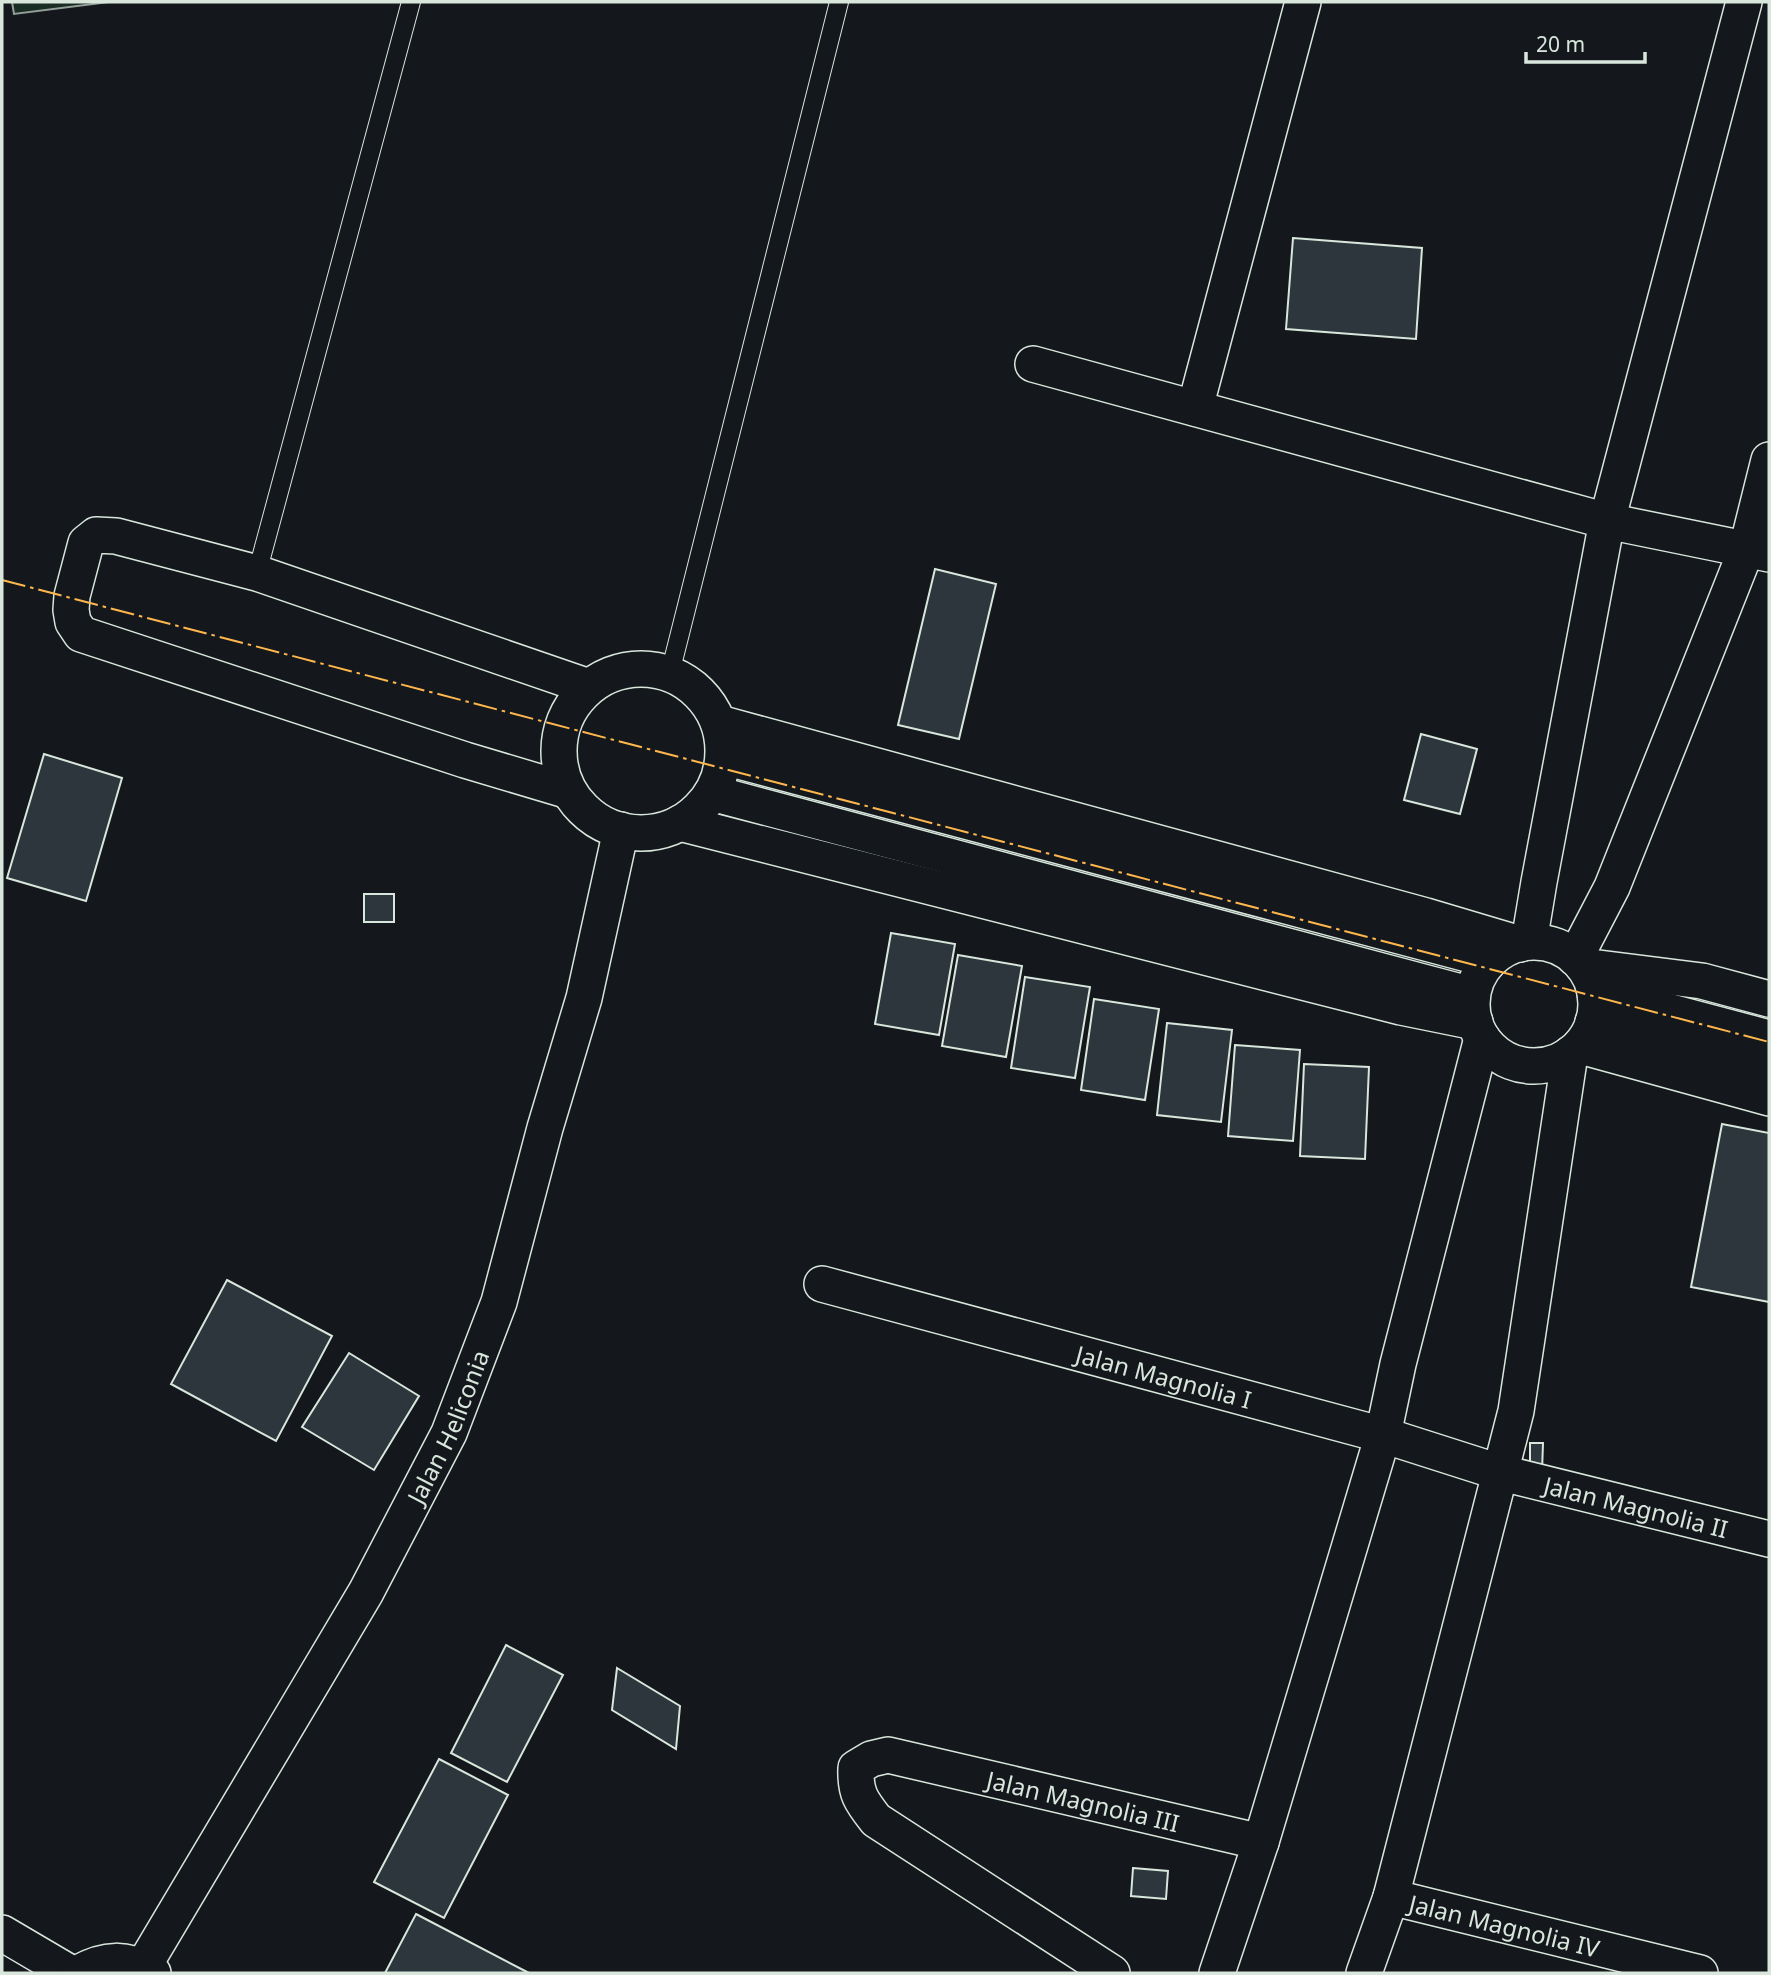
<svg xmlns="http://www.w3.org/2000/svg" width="1771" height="1975" font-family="'Noto Sans',sans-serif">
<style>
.green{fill:#1a2d24;stroke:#939e99;stroke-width:2}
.building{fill:#2c363c;stroke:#d8e6dc;stroke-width:2}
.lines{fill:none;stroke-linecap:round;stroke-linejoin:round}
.lane-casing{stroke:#d8e6dc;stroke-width:20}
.street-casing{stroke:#d8e6dc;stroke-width:38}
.lane{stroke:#14181c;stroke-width:18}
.street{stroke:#14181c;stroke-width:35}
.power{stroke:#ffb74d;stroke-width:2;stroke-dasharray:24 5 3.5 5;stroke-linecap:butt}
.labels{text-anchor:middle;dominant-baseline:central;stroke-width:5;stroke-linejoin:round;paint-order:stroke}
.street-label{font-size:24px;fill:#d8e6dc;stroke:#14181c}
</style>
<rect width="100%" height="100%" fill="#14181c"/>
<path class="green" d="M12 2H109L14 14Z"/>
<g class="building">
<path d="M1293 238 1422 248 1416 339 1286 329Z"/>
<path d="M935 569 996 584 959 739 898 725Z"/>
<path d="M1421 734 1477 749 1460 814 1404 800Z"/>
<path d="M44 754 122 778 86 901 7 878Z"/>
<rect x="364" y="894" width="30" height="28"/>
<path d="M891 933 955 944 939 1035 875 1024Z"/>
<path d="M958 955 1022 966 1006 1057 942 1046Z"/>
<path d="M1025 977 1090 987 1075 1078 1011 1068Z"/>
<path d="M1094 999 1159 1009 1145 1100 1081 1090Z"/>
<path d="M1167 1023 1232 1030 1221 1122 1157 1115Z"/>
<path d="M1235 1045 1300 1050 1293 1141 1228 1136Z"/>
<path d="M1304 1064 1369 1067 1365 1159 1300 1156Z"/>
<path d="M1722 1124 1769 1133V1302L1691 1287Z"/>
<path d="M227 1280 332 1336 276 1441 171 1384Z"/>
<path d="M349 1353 419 1396 374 1470 302 1427Z"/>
<path d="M1530 1443H1543L1542 1472H1530Z"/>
<path d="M506 1645 563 1675 507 1782 451 1753Z"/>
<path d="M617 1668 680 1706 676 1749 612 1710Z"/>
<path d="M439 1759 508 1795 444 1918 374 1882Z"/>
<path d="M1133 1868 1168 1871 1166 1899 1131 1896Z"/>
<path d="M416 1914 529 1973H385Z"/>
</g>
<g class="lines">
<g class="lane-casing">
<g id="lane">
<path d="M257 573 411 2"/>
<path d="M670 673 839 2"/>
</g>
</g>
<g class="street-casing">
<g id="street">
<path d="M1033 364 1607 521 1769 554"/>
<path d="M1195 408 1303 2"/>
<circle cx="641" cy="751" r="82"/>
<path d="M719 723 1426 916 1520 944"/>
<path d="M724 757 1490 960"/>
<path d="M569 791 465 760 81 634 73 622 71 610 72 596 86 543 96 535 116 536 257 573 589 687"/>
<path d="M712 793 1472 995"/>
<path d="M680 823 1401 1007 1475 1022"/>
<path d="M1529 942 1539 882 1607 521 1744 2"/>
<circle cx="1534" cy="1004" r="62"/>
<path d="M1575 958 1612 887 1747 548 1769 460"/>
<path d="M1583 966 1702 981 1769 999"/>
<path d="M1595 992 1769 1038"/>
<path d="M1593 1022 1769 1069"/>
<path d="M1580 1046 1769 1098"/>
<path id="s1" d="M822 1284 1383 1435 1502 1473 1769 1539"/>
<path id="s2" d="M1391 1897 1700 1973"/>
<path d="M2 1933 70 1973"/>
<path id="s3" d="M143 1967 366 1592 449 1433 499 1302 545 1128 584 998 621 830"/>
<path d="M78 1973C105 1958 126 1957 153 1973"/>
<path id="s4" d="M1112 1973 876 1820C861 1801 855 1793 856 1768L871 1759 888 1755 1261 1842"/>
<path d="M1217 1973 1261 1842 1383 1435 1398 1364 1482 1038"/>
<path d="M1364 1973 1391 1897 1516 1411 1570 1054"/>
</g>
</g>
<use href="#lane" class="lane"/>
<use href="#street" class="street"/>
<path class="power" d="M2 580 1769 1042"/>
</g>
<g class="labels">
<g class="street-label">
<text stroke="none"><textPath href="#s1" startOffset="354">Jalan Magnolia I</textPath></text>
<text stroke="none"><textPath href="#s3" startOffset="621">Jalan Heliconia</textPath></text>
<text stroke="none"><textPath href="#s1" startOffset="844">Jalan Magnolia II</textPath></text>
<text stroke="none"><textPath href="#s4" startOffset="574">Jalan Magnolia III</textPath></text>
<text stroke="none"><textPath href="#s2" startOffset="117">Jalan Magnolia IV</textPath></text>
</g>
</g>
<rect width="1771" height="1975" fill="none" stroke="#d8e6dc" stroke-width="7"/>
<path d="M1526 52v10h119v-10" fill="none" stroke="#d8e6dc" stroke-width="3.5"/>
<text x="1536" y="52" font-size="21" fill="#d8e6dc" stroke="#14181c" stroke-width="5" paint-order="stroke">20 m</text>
</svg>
